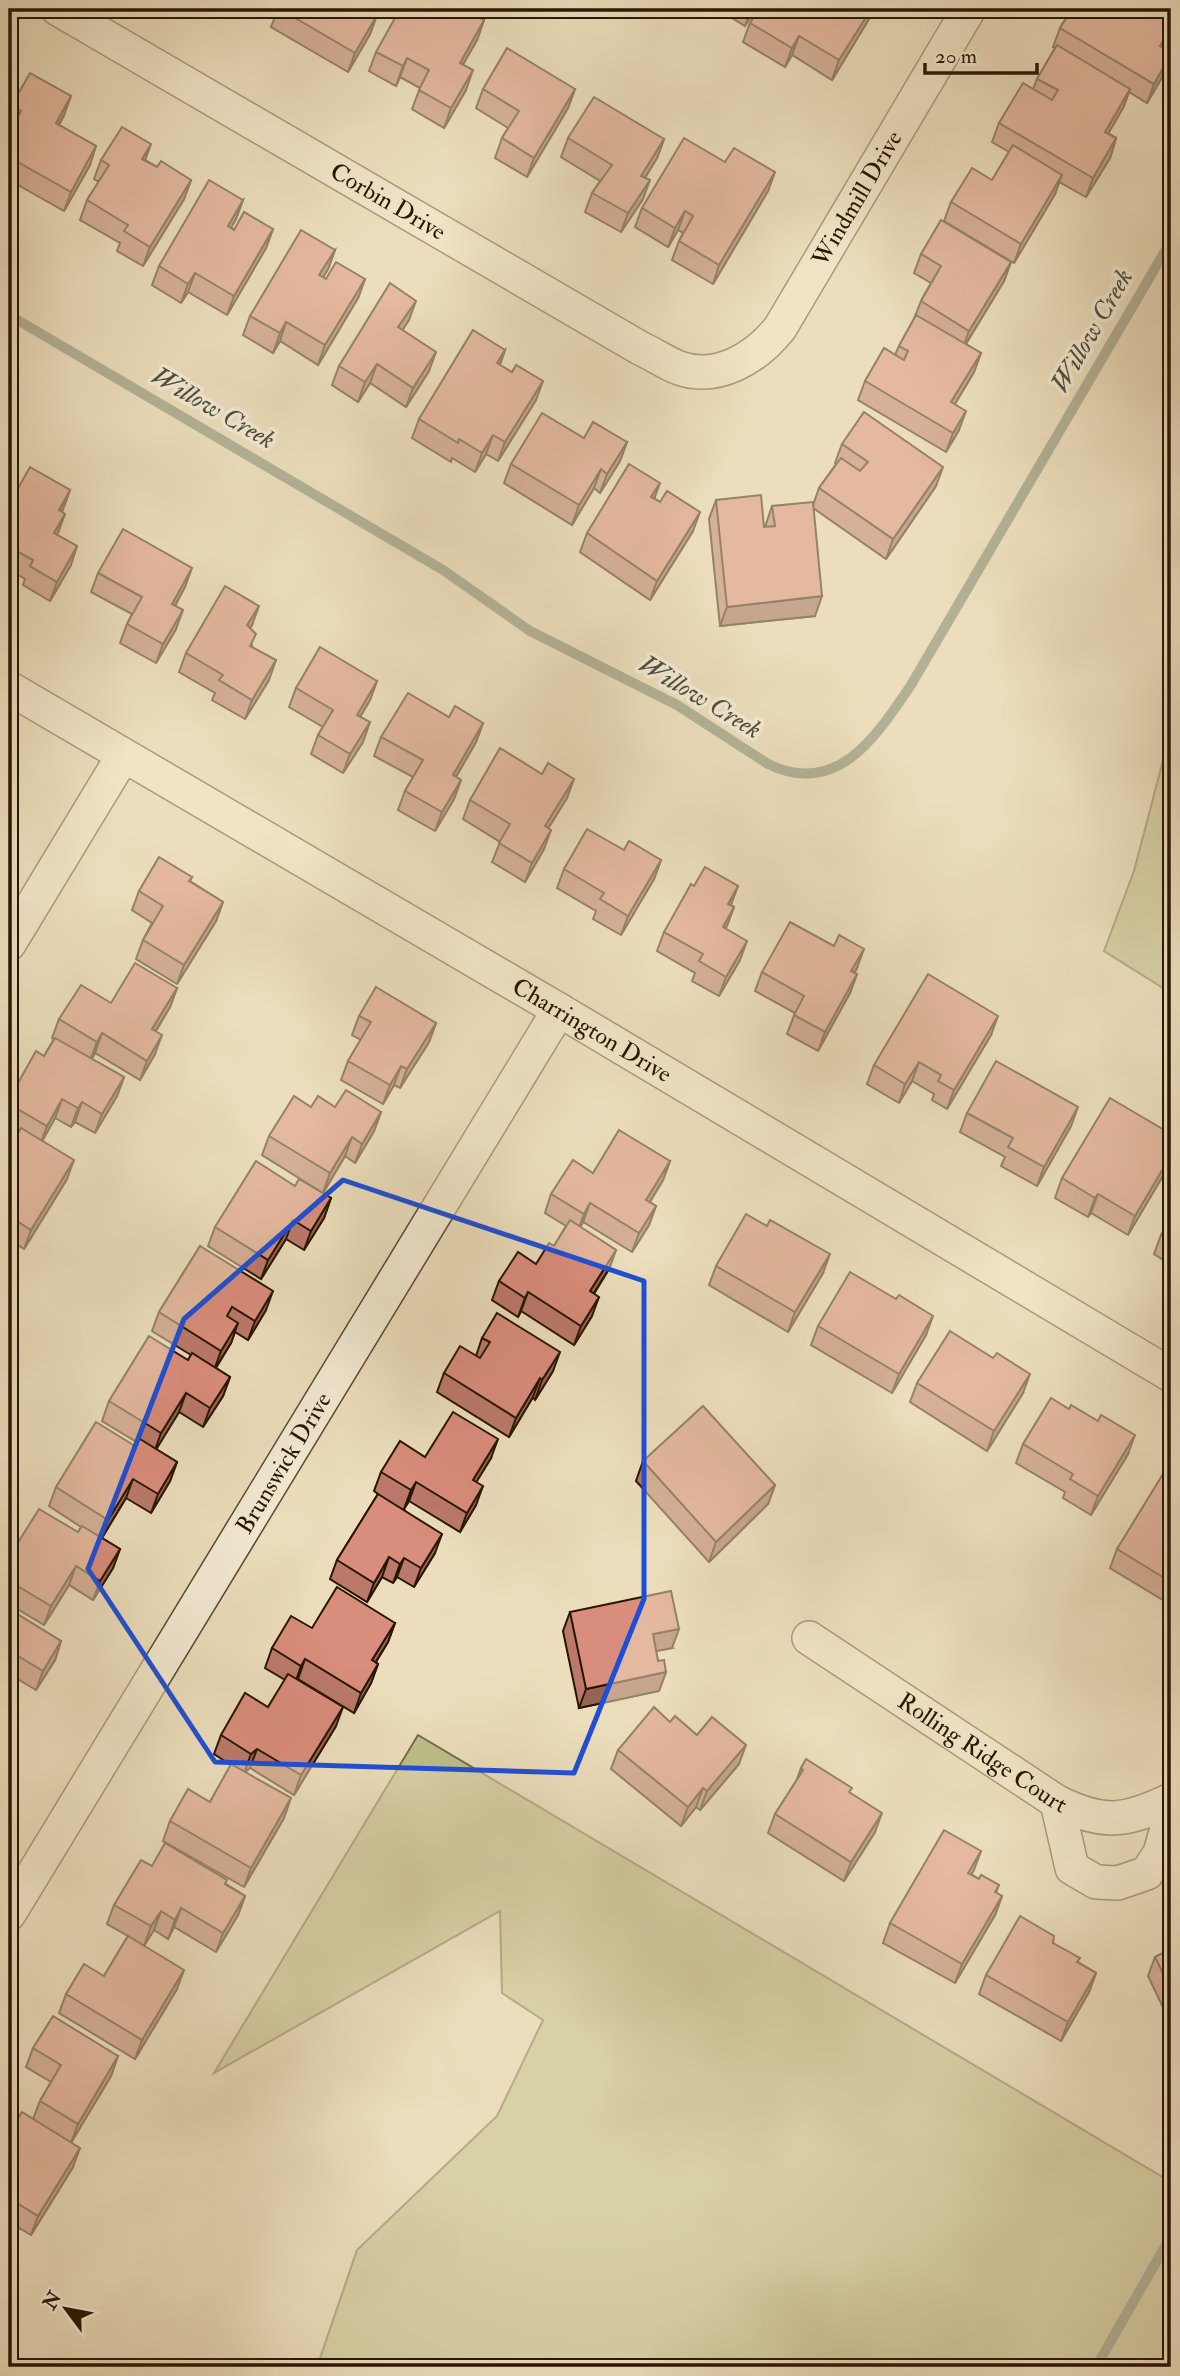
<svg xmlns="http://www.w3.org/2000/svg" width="1180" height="2376" font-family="'IM FELL Double Pica',serif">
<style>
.green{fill:#bebf8c;stroke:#736a48;stroke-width:2}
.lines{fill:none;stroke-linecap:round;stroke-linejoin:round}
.stream{stroke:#6c7a69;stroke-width:10}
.street-casing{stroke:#594832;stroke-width:36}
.street{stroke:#f3ead3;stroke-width:33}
.wall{fill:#bb796b;stroke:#281604;stroke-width:2}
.shaded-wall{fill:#986357;stroke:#281604;stroke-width:2}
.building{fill:#d98d7c;stroke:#281604;stroke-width:2}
.marked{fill:none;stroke:#1d4ed8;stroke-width:5;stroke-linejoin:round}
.labels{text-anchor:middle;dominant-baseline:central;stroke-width:7;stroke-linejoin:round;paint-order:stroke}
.street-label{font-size:24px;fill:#281604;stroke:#f3ead3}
.water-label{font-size:26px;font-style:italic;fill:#50503f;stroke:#f3ead3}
</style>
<rect width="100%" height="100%" fill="#ecdebc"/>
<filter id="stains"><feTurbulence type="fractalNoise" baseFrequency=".00286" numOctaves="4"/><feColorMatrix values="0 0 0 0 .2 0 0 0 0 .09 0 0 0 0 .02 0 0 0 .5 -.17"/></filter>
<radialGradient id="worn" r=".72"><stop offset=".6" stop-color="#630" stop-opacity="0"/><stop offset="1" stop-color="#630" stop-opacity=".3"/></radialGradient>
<g class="green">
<path d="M1171 730V993L1104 951 1134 871Z"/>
<path d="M418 1735 1171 2182V2367H317L357 2250 497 2116 543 2020 502 1993 500 1911 214 2073Z"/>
</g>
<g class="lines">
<g class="stream">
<path d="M9 315 443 570 530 631 677 705 768 764C838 798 877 735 911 685L1171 241"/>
<path d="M1096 2367 1171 2236"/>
</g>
<g class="street-casing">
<g id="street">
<path id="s1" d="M58 9 640 348C653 354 666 363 679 368 718 382 757 357 780 328L969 9"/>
<path id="s2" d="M9 688 559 1010 1171 1375"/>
<path d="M9 944 123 756"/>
<path id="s3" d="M809 1638 1057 1802C1104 1825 1125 1822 1171 1800"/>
<path d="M1057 1802 1072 1868 1096 1882 1118 1883 1147 1873 1160 1853 1171 1814"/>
<path id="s4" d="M9 1914 559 1010"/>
</g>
</g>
<use href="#street" class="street"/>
</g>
<g class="wall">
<path d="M244 9H259L255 15Z"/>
<path d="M278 9H379L376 15H377L370 34 348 72 271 27Z"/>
<path d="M683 9H700L696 16Z"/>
<path d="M717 9H755L745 26Z"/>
<path d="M759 9H875L832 80 792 55 785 67 743 42 750 23Z"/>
<path d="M1072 9H1171V36L1164 48 1171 52V55L1165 72 1147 103 1129 92 1123 108 1108 133 1116 138 1110 158 1086 197 1059 182 1055 194 1014 263 944 221 951 202 992 180 1009 152 992 142 999 123 1033 89 1037 79 1055 48 1053 47 1060 28Z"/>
<path d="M484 20 477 40 463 64 466 90 444 128 412 109 420 88 400 77 396 86 369 71 376 52Z"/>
<path d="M483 89H575L568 108 527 177 495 158 502 138 508 128 476 108Z"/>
<path d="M11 106 64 115 59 125 90 165 64 211 9 180V133L11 129 9 128V113Z"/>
<path d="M568 138 664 139 657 158 645 178 643 199 621 232 585 212 592 193 600 181 561 157Z"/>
<path d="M101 160H145L157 167 191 180 184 199 143 266 117 251 120 243 80 220 87 200 99 182 94 179Z"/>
<path d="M768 191 713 284 672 260 679 241 683 233 678 230 668 247 635 227 642 208Z"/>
<path d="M243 200 236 219 231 227 234 230 273 229 266 248 227 315 188 292 181 303 152 285 159 266Z"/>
<path d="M335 250 328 269 323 277 326 279H365L358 298 318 365 280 341 273 353 243 335 250 316Z"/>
<path d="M921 254 1011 262 1004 281 966 344 981 353 974 372 955 404 959 430 946 452 858 400 865 381 895 355 899 346 914 319 921 301 931 283 914 273Z"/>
<path d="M409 320 402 330 429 371 406 407 370 383 358 402 332 385 339 366Z"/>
<path d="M505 350 500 365 536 400 498 461 486 454 475 472 452 458 451 462 412 438 419 419Z"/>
<path d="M627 442 620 461 600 493 594 488 572 525 504 483 511 464Z"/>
<path d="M842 444 936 486 886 559 813 508 815 616 720 626 709 519 716 500 765 527 772 506 813 505 819 488 836 464 835 463Z"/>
<path d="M70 490 62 512 57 534 71 565 50 601 23 585 25 579 9 570V504Z"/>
<path d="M654 498 660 502 693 531 650 600 580 552 587 533Z"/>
<path d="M98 573 185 587 175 606 176 629 156 663 120 643 127 624 132 614 91 592Z"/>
<path d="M252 625 250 628 252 647 269 680 245 719 212 700 215 693 179 672 186 653Z"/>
<path d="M377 681 370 700 360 717 363 742 343 773 311 754 318 735 323 727 289 707 296 688Z"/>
<path d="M449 717 483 723 476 742 456 777 461 780 454 799 435 831 398 810 405 791 413 777 374 756 381 737Z"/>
<path d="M567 798 548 828 544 849 525 882 492 862 500 842 463 819 470 800Z"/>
<path d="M624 850 661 860 654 879 621 935 593 919 596 911 557 888 564 869Z"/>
<path d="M192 877 190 881 223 902 216 921 177 984 136 959 143 940 152 923 132 910 139 891Z"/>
<path d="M731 905 734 907 725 929 740 960 719 996 692 981 695 973 657 951 664 932Z"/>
<path d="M857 968 854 973 857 974 850 993 818 1051 787 1034 795 1013 755 991 762 972Z"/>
<path d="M177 988 170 1007 156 1031 155 1054 140 1080 95 1053 92 1059 124 1077 117 1096 95 1133 75 1122 71 1127 55 1118 42 1141 67 1179 24 1249 9 1239V1149L19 1133 9 1127V1099L44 1056 54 1039 52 1038 59 1019 111 1003Z"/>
<path d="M359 1016 436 1023 429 1042 400 1088 394 1085 383 1104 341 1080 348 1061 361 1040 352 1035Z"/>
<path d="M991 1035 947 1109 932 1100 934 1094 912 1081 899 1103 867 1084 874 1065Z"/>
<path d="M311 1107H335L381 1112 374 1131 355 1163 345 1156 323 1193 262 1155 269 1136Z"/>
<path d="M967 1113 1071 1126 1037 1186 1001 1166 1005 1157 960 1132Z"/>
<path d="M1171 1134V1162L1128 1235 1091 1213 1088 1217 1055 1198 1062 1178Z"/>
<path d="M670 1161 663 1180 650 1202 656 1206 649 1225 632 1252 583 1222 580 1227 616 1250 609 1269 594 1294 592 1316 574 1345 521 1311 518 1317 492 1300 499 1281 536 1264 554 1246 566 1226 545 1213 551 1194 593 1173Z"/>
<path d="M295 1186 331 1198 324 1218 304 1250 286 1239 261 1279 208 1246 215 1227Z"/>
<path d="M1171 1218V1265L1154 1254 1161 1235Z"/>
<path d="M200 1246 266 1310 248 1340 235 1332 231 1343 216 1368 230 1377 223 1396 203 1427 179 1412 156 1449 177 1462 170 1481 151 1513 126 1498 102 1538 120 1549 113 1568 93 1600 69 1585 44 1625 9 1604V1557L78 1532 81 1527 49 1506 56 1487 135 1446 138 1443 102 1421 109 1401 188 1360 191 1355 152 1331 159 1312Z"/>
<path d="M716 1266 823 1273 788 1332 709 1285Z"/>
<path d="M818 1326 926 1335 892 1393 811 1345Z"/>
<path d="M482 1338 553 1371 535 1400 533 1397 509 1437 437 1392 444 1373 476 1356Z"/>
<path d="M917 1383 1023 1393 987 1451 910 1402Z"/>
<path d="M1023 1444 1128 1454 1091 1515 1063 1498 1065 1492 1016 1463Z"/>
<path d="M425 1457 491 1458 476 1482V1505L460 1532 409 1501 404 1509 435 1553 414 1587 397 1577 393 1583 382 1577 367 1602 330 1579 337 1560 378 1494 374 1491 381 1472Z"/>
<path d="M643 1461 775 1485 768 1504 709 1562 636 1481Z"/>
<path d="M1171 1479V1605L1110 1568 1117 1549Z"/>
<path d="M9 1609 61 1641 55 1660 36 1690 9 1674Z"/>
<path d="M570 1612 672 1648 656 1651 658 1661 666 1672 659 1691 579 1708 563 1631Z"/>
<path d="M395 1623 388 1642 376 1662 378 1664 371 1683 354 1713 298 1679 336 1726 294 1795 250 1768 245 1772 284 1818 244 1887 163 1841 170 1821 210 1802 231 1765 214 1754 221 1735 268 1707 285 1680 265 1668 272 1648 312 1628Z"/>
<path d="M670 1722 697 1735 739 1764 700 1810 696 1807 681 1826 611 1769 618 1750Z"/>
<path d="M801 1768 850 1793 875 1832 844 1881 768 1833 775 1814 796 1782Z"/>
<path d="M981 1851 971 1874 979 1879 999 1885 996 1893 1002 1896 995 1915 955 1983 883 1943 890 1923Z"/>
<path d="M152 1866 226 1884 245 1896 238 1915 216 1952 174 1927 168 1939 154 1930 144 1945 177 1989 135 2059 59 2013 66 1994 104 1976 128 1936 107 1924 114 1905Z"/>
<path d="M1053 1943 1078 1962 1096 1973 1089 1992 1061 2041 979 1994 986 1975Z"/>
<path d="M1171 1949V2024L1148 1976 1155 1957Z"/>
<path d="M33 2048 118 2056 111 2076 71 2142 73 2167 31 2235 19 2228 12 2246 9 2252V2133L33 2119 40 2101 51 2082 26 2067Z"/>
</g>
<g class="shaded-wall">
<path d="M375 9H379L366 32 373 13Z"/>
<path d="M751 9H755L745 26Z"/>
<path d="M871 9H875L832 80 839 60Z"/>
<path d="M377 15 370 34 348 72 355 53Z"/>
<path d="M484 20 477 40 453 82 460 63Z"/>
<path d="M1171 28V36L1153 65 1160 46Z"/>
<path d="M799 36 792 55 785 67 792 48Z"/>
<path d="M1171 54 1165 72 1147 103 1154 84Z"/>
<path d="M407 58 400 77 396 86 403 66Z"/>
<path d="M473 70 466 90 444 128 451 108Z"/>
<path d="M575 89 568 108 527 177 534 158Z"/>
<path d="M1130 89 1123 108 1098 151 1105 132Z"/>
<path d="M71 96 64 115 49 142 56 123Z"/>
<path d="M1116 138 1110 158 1086 197 1093 178Z"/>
<path d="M664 139 657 158 634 195 641 176Z"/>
<path d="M151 144 144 163 142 159Z"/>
<path d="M96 146 90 165 64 211 71 192Z"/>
<path d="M775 172 768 191 713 284 719 265Z"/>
<path d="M1062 175 1055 194 1014 263 1021 244Z"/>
<path d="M191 180 184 199 143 266 150 247Z"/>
<path d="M650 180 643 199 621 232 628 213Z"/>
<path d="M243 200 236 219 221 245 228 226Z"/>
<path d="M685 211 678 230 668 247 675 228Z"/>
<path d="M273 229 266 248 227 315 234 296Z"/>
<path d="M335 250 328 269 313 294 319 275Z"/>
<path d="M1011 262 1004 281 962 350 969 331Z"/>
<path d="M195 273 188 292 181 303 188 284Z"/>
<path d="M365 279 358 298 318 365 325 345Z"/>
<path d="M416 301 409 320 392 346 398 327Z"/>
<path d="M286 322 280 341 273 353 280 333Z"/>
<path d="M505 350 498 369 497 363Z"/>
<path d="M436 352 429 371 406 407 413 388Z"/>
<path d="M981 353 974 372 944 422 951 402Z"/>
<path d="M377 364 370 383 358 402 365 382Z"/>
<path d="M543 381 536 400 498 461 505 442Z"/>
<path d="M966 411 959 430 946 452 953 433Z"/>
<path d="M493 435 486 454 475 472 482 453Z"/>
<path d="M627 442 620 461 600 493 607 474Z"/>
<path d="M943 467 936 486 886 559 893 539Z"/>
<path d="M601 469 594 488 572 525 579 505Z"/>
<path d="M660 483 653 502 651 497Z"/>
<path d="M70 490 63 509 52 530 59 510Z"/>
<path d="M700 512 693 531 650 600 657 581Z"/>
<path d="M65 514 58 533 47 552 54 533Z"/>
<path d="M77 546 71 565 50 601 57 582Z"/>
<path d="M192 568 185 587 165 623 172 604Z"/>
<path d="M822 596 815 616 720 626 727 607Z"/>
<path d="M259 606 252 625 240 645 247 625Z"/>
<path d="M183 610 176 629 156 663 163 644Z"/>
<path d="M276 660 269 680 245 719 252 700Z"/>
<path d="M377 681 370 700 350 734 357 715Z"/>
<path d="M370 722 363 742 343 773 350 754Z"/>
<path d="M483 723 476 742 446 794 453 775Z"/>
<path d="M574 779 567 798 538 845 545 826Z"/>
<path d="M461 780 454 799 435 831 442 812Z"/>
<path d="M551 830 544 849 525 882 532 863Z"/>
<path d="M661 860 654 879 621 935 628 916Z"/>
<path d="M738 886 731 905 728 904Z"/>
<path d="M223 902 216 921 177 984 184 965Z"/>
<path d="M734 907 727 926 716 946 723 927Z"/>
<path d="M747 941 740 960 719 996 726 977Z"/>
<path d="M864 949 857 968 844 991 851 971Z"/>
<path d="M857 974 850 993 818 1051 825 1032Z"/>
<path d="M177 988 170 1007 145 1048 152 1029Z"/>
<path d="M998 1016 991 1035 947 1109 954 1090Z"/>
<path d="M436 1023 429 1042 400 1088 407 1069Z"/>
<path d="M102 1033 95 1053 90 1061 97 1042Z"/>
<path d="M162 1035 155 1054 140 1080 147 1061Z"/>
<path d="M919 1062 912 1081 899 1103 905 1084Z"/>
<path d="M401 1066 394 1085 383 1104 390 1085Z"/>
<path d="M124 1077 117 1096 95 1133 102 1114Z"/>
<path d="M62 1099 55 1118 40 1145 47 1126Z"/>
<path d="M82 1102 75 1122 71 1127 78 1108Z"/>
<path d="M1078 1107 1071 1126 1037 1186 1044 1167Z"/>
<path d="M381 1112 374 1131 355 1163 362 1144Z"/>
<path d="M352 1137 345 1156 323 1193 330 1173Z"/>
<path d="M1171 1155V1162L1128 1235 1135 1216Z"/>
<path d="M74 1160 67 1179 24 1249 31 1230Z"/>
<path d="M670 1161 663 1180 639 1219 646 1200Z"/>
<path d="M1098 1194 1091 1213 1088 1217 1095 1198Z"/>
<path d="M331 1198 324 1218 304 1250 311 1231Z"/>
<path d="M590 1203 583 1222 577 1233 584 1214Z"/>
<path d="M656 1206 649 1225 632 1252 639 1233Z"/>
<path d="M293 1220 286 1239 261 1279 268 1260Z"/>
<path d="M616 1250 609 1269 583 1310 590 1291Z"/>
<path d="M18 1254 11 1273 9 1277V1269Z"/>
<path d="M830 1254 823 1273 788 1332 795 1312Z"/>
<path d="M273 1291 266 1310 248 1340 255 1321Z"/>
<path d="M528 1292 521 1311 518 1317 525 1298Z"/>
<path d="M599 1297 592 1316 574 1345 581 1326Z"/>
<path d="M933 1316 926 1335 892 1393 899 1374Z"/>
<path d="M238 1323 231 1343 214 1370 221 1351Z"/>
<path d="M560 1352 553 1371 535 1400 542 1380Z"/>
<path d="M1030 1374 1023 1393 987 1451 994 1431Z"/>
<path d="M230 1377 223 1396 203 1427 210 1408Z"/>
<path d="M540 1378 533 1397 509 1437 516 1418Z"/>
<path d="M186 1393 179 1412 154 1453 161 1433Z"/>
<path d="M1135 1435 1128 1454 1091 1515 1098 1496Z"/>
<path d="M498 1439 491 1458 466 1499 473 1480Z"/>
<path d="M177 1462 170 1481 151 1513 158 1494Z"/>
<path d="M133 1479 126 1498 101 1539 108 1520Z"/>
<path d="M416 1482 409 1501 404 1509 411 1490Z"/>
<path d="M775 1485 768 1504 709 1562 716 1542Z"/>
<path d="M483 1486 476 1505 460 1532 467 1513Z"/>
<path d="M442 1534 435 1553 414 1587 421 1568Z"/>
<path d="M120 1549 113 1568 93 1600 100 1581Z"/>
<path d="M389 1557 382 1577 367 1602 374 1583Z"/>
<path d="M404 1558 397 1577 393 1583 400 1564Z"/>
<path d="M76 1566 69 1585 44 1625 51 1606Z"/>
<path d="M395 1623 388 1642 365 1679 372 1660Z"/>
<path d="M679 1629 672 1648 646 1653 653 1634Z"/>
<path d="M61 1641 55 1660 36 1690 43 1671Z"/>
<path d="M305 1659 298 1679 294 1686 301 1666Z"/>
<path d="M378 1664 371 1683 354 1713 361 1693Z"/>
<path d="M666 1672 659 1691 579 1708 586 1689Z"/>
<path d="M343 1707 336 1726 294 1795 301 1775Z"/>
<path d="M746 1745 739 1764 700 1810 707 1791Z"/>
<path d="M257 1749 250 1768 244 1773 251 1754Z"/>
<path d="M703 1788 696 1807 681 1826 688 1807Z"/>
<path d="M291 1798 284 1818 244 1887 251 1868Z"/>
<path d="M882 1813 875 1832 844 1881 851 1862Z"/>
<path d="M981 1851 974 1870 961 1892 968 1873Z"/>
<path d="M245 1896 238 1915 216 1952 223 1933Z"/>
<path d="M1002 1896 995 1915 955 1983 962 1964Z"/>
<path d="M181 1908 174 1927 168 1939 175 1920Z"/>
<path d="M161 1911 154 1930 144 1946 151 1926Z"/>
<path d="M184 1970 177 1989 135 2059 142 2040Z"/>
<path d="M1096 1973 1089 1992 1061 2041 1068 2022Z"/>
<path d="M118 2056 111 2076 71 2143 78 2124Z"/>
<path d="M80 2148 73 2167 31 2235 38 2216Z"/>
<path d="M19 2227 12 2246 9 2252V2244Z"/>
</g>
<g class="building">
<path d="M280 9H375L373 13 377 15 355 53Z"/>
<path d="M400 9H463L484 20 460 63 473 70 451 108 419 90 429 70 407 58 403 66 376 52Z"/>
<path d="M759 9H871L839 60 799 36 792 48 750 23Z"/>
<path d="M1072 9H1100L1108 14 1111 9H1171V28L1160 46 1171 52V54L1154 84 1060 28Z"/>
<path d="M1057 45 1130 89 1105 132 1116 138 1093 178 999 123 1023 83 1052 100 1058 90 1037 79Z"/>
<path d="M507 48 575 89 534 158 502 138 519 111 483 89Z"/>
<path d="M30 73 71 96 56 123 96 146 71 192 9 157V133L21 111 11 106Z"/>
<path d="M594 97 664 139 641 176 650 180 628 213 592 193 612 165 568 138Z"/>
<path d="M122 127 151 144 142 159 157 167 161 161 191 180 150 247 124 231 128 225 87 200 109 165 101 160Z"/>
<path d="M684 138 725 162 734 148 775 172 719 265 679 241 693 216 685 211 675 228 642 208Z"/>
<path d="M1013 145 1062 175 1021 244 951 202 972 168 992 180Z"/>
<path d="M209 180 243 200 228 226 234 230 244 212 273 229 234 296 195 273 188 284 159 266Z"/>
<path d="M941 220 1011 262 969 331 921 301 941 266 921 254Z"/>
<path d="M301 230 335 250 319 275 326 279 336 262 365 279 325 345 286 322 280 333 250 316Z"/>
<path d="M390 283 416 301 398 327 436 352 413 388 377 364 365 382 339 366Z"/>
<path d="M916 315 981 353 951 402 966 411 953 433 865 381 884 348 904 360 908 351 899 346Z"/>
<path d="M473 330 505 350 497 363 512 372 516 365 543 381 505 442 493 435 482 453 459 439 458 443 419 419Z"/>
<path d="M864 412 943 467 893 539 819 488 841 458 860 471 868 462 842 444Z"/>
<path d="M542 413 584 438 593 422 627 442 607 474 601 469 579 505 511 464Z"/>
<path d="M629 464 660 483 651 497 660 502 667 491 700 512 657 581 587 533Z"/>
<path d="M30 467 70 490 59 510 65 514 54 533 77 546 57 582 30 566 33 560 9 547V504Z"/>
<path d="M761 495 764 527 775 526 772 506 813 502 822 596 727 607 716 500Z"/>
<path d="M123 529 192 568 172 604 183 610 163 644 127 624 142 597 98 573Z"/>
<path d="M225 586 259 606 247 625 256 634 250 646 276 660 252 700 219 680 223 675 186 653Z"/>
<path d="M320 647 377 681 357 715 370 722 350 754 318 735 333 710 296 688Z"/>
<path d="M408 693 449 717 455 706 483 723 453 775 461 780 442 812 405 791 423 760 381 737Z"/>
<path d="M500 748 542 774 548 763 574 779 545 826 551 830 532 863 499 843 510 824 470 800Z"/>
<path d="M587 829 624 850 629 841 661 860 628 916 600 899 604 893 564 869Z"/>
<path d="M159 857 192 877 189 881 223 902 184 965 143 940 163 906 139 891Z"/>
<path d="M705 867 738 886 728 904 734 907 723 927 747 941 726 977 699 961 703 954 664 932 691 884 694 886Z"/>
<path d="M790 922 834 946 839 935 864 949 851 971 857 974 825 1032 794 1015 804 996 762 972Z"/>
<path d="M135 963 177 988 152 1029 162 1035 147 1061 102 1033 97 1042 59 1019 81 985 111 1003Z"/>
<path d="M928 974 998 1016 954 1090 938 1081 941 1075 919 1062 905 1084 874 1065Z"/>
<path d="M376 987 436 1023 407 1069 401 1066 390 1085 348 1061 371 1022 359 1016Z"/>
<path d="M55 1038 124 1077 102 1114 82 1102 78 1108 62 1099 47 1126 9 1104V1099L36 1051 44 1056Z"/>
<path d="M996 1061 1078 1107 1044 1167 1008 1147 1013 1138 967 1113Z"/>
<path d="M346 1090 381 1112 362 1144 352 1137 330 1173 269 1136 294 1096 311 1107 318 1096 335 1107Z"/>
<path d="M1110 1098 1171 1134V1155L1135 1216 1098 1194 1095 1198 1062 1178Z"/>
<path d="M21 1128 74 1160 31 1230 9 1216V1149Z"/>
<path d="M619 1130 670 1161 646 1200 656 1206 639 1233 590 1203 584 1214 551 1194 573 1160 593 1173Z"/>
<path d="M256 1161 295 1186 299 1179 331 1198 311 1231 293 1220 268 1260 215 1227Z"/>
<path d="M746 1214 767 1226 770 1220 830 1254 795 1312 716 1266Z"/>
<path d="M1171 1218V1241L1161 1235Z"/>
<path d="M570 1220 616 1250 590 1291 599 1297 581 1326 528 1292 525 1298 499 1281 518 1252 536 1264 549 1243 554 1246Z"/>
<path d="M200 1246 273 1291 255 1321 232 1307 227 1316 238 1323 221 1351 159 1312Z"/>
<path d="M9 1248 18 1254 9 1269Z"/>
<path d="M850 1272 896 1299 899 1295 933 1316 899 1374 818 1326Z"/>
<path d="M497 1313 560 1352 542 1380 540 1378 516 1418 444 1373 460 1346 480 1358 490 1342 482 1338Z"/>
<path d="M950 1331 993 1358 997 1353 1030 1374 994 1431 917 1383Z"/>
<path d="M149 1336 188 1360 192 1353 230 1377 210 1408 186 1393 161 1433 109 1401Z"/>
<path d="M1051 1398 1069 1409 1071 1405 1098 1421 1101 1415 1135 1435 1098 1496 1070 1479 1073 1474 1023 1444Z"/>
<path d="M703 1406 775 1485 716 1542 643 1461Z"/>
<path d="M453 1412 498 1439 473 1480 483 1486 467 1513 416 1482 411 1490 381 1472 400 1441 425 1457Z"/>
<path d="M96 1422 135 1446 140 1439 177 1462 158 1494 133 1479 108 1520 56 1487Z"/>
<path d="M1163 1474 1171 1479V1582L1117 1549Z"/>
<path d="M378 1494 442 1534 421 1568 404 1558 400 1564 389 1557 374 1583 337 1560Z"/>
<path d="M39 1509 78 1532 82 1526 120 1549 100 1581 76 1566 51 1606 9 1581V1557Z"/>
<path d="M337 1587 395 1623 372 1660 378 1664 361 1693 305 1659 301 1666 272 1648 291 1616 312 1628Z"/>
<path d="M671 1591 679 1629 653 1634 658 1661 664 1660 666 1672 586 1689 570 1612Z"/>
<path d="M9 1609 61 1641 43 1671 13 1653 9 1659Z"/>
<path d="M288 1674 343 1707 301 1775 257 1749 251 1754 221 1735 245 1693 268 1707Z"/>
<path d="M654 1707 670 1722 675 1716 697 1735 712 1717 746 1745 707 1791 703 1788 688 1807 618 1750Z"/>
<path d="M806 1759 852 1788 849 1792 882 1813 851 1862 775 1814 803 1770 801 1768Z"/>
<path d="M231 1764 291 1798 251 1868 170 1821 188 1789 210 1802Z"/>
<path d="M944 1830 981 1851 968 1873 979 1879 981 1875 999 1885 995 1892 1002 1896 962 1964 890 1923Z"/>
<path d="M165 1843 227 1880 225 1884 245 1896 223 1933 181 1908 175 1920 161 1911 151 1926 114 1905 141 1860 152 1866Z"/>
<path d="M1020 1916 1054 1936 1053 1943 1080 1958 1077 1962 1096 1973 1068 2022 986 1975Z"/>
<path d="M128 1936 184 1970 142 2040 66 1994 84 1964 104 1976Z"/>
<path d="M1171 1949V1990L1155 1957Z"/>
<path d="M53 2016 118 2056 78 2124 40 2101 61 2065 33 2048Z"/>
<path d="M22 2112 80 2148 38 2216 9 2198V2133Z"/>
<path d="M9 2220 19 2227 9 2244Z"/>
</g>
<path d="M0 0H1180V2376H0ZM343 1180 644 1281V1599L574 1773 215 1762 88 1569 184 1319Z" fill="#ecdebc" fill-opacity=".55" fill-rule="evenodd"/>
<path class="marked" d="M343 1180 644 1281V1599L574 1773 215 1762 88 1569 184 1319Z"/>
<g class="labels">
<g class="street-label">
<text stroke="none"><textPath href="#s1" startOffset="984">Windmill Drive</textPath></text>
<text stroke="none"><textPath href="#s1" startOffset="382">Corbin Drive</textPath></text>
<text stroke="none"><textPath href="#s2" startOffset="676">Charrington Drive</textPath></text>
<text stroke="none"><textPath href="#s4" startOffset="528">Brunswick Drive</textPath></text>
<text stroke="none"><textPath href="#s3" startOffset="208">Rolling Ridge Court</textPath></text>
</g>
<g class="water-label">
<text transform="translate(1092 331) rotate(-60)">Willow Creek</text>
<text transform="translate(213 408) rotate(30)">Willow Creek</text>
<text transform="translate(700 697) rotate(31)">Willow Creek</text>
</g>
</g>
<rect width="1180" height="2376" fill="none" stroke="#ecdebc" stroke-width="35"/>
<rect x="10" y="10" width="1159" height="2355" fill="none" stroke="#281604" stroke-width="3.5"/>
<rect x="18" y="18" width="1145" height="2341" fill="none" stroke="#281604" stroke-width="2"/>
<g transform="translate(66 2309) rotate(302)" stroke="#f3ead3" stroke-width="5" paint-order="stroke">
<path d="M0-5L12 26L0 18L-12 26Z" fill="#281604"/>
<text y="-10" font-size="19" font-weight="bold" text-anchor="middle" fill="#281604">N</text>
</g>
<path d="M925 63v10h112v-10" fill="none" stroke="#281604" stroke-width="3.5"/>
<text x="935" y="63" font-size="21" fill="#281604" stroke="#f3ead3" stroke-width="5" paint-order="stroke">20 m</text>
<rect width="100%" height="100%" filter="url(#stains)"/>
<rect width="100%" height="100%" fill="url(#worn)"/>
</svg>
